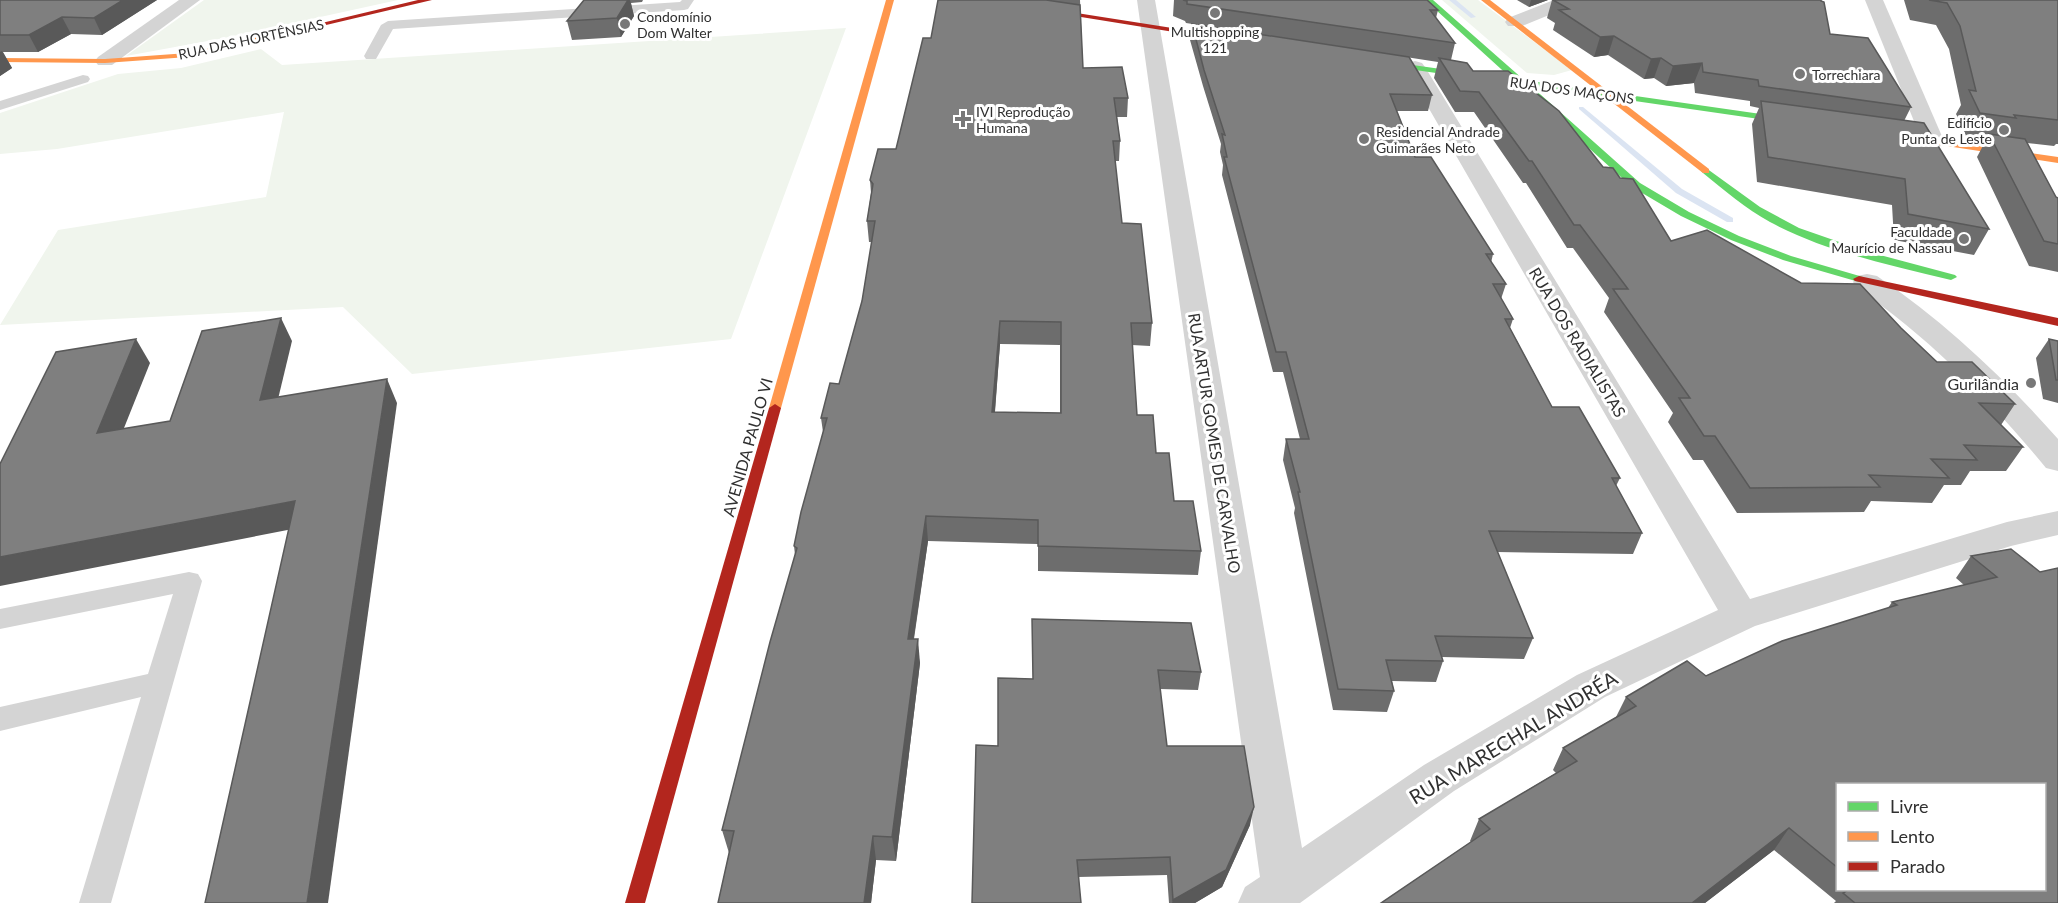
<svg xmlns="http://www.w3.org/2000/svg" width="2058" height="903" font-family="Lato,sans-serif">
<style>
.green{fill:#f0f5ed}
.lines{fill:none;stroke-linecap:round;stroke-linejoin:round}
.stream{fill:#dbe4f2;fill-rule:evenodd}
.lane{fill:#d4d4d4;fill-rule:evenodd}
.street{fill:#d4d4d4;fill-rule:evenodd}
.fast{fill:#63d668;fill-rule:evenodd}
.slow{fill:#ff974d;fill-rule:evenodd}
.jam{fill:#b3261e;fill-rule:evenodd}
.wall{fill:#6d6d6d;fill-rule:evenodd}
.shaded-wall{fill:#595959}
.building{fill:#7f7f7f;stroke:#595959;stroke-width:1.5;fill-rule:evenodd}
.poi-dot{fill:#787878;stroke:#fff;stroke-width:2}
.labels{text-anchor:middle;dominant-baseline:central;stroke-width:6;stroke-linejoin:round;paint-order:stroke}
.far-poi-label{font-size:14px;fill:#303030;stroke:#fff;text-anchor:start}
.far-street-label{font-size:14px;fill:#303030;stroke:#fff}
.street-label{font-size:16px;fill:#303030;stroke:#fff}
.poi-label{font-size:16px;fill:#303030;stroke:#fff;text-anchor:end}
.near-street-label{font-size:20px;fill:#303030;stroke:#fff}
</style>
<rect width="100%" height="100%" fill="#fff"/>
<g class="green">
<path d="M204 0H398L224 38 126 56Z"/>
<path d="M1442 0H1478L1572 70 1554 75 1527 73Z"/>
<path d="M846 28 731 339 412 374 343 307 0 325 58 230 266 197 284 112 57 149 0 154V113L118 74 181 68 261 49 282 65Z"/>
</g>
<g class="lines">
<g class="stream">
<path d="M1449 0H1456L1476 17 1471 18Z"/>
<path d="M1579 107H1583L1682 189 1733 218V222H1727L1676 193 1579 109Z"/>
</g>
<g class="lane">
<path d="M682 0H694L688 9 684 10 393 29 376 59H366L364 56 381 25 388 21 680 2Z"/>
<path d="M83 75 88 76 90 79 88 82 0 110V101Z"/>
<path d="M189 572 198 574 202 581 111 903H79L141 697 0 731V707L148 674 173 594 0 629V609Z"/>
</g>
<g class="street">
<path d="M179 0H200L112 65H98L95 61 98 57Z"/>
<path d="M1137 0H1155L1302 848 1424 765 1577 675 1718 610 1405 67 1408 63 1415 61 1422 63 1425 67 1750 599 2007 522 2058 511V535L2011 546 1755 626 1605 697 1454 791 1300 903H1238L1245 887 1260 877Z"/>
<path d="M1554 0H1579L1576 4 1522 26H1508L1505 22 1508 18Z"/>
<path d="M1865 0H1883L1944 141 1941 146 1933 148 1925 146 1922 141Z"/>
<path d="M1867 274 1877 276C1945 322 2004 378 2058 439V471L2046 468C1990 400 1930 338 1857 288L1853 282 1857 276Z"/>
</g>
<g class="fast">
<path d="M1425 0H1433L1524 80 1803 120 1805 122 1800 125 1531 86 1640 183 1689 212 1739 236 1791 256 1863 277 1865 279 1859 282 1783 260 1731 240 1681 216 1632 187 1519 85 1367 63V59H1370L1512 79Z"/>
<path d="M1706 168 1760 207 1799 228 1865 251 1955 275 1957 277 1951 280C1890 265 1826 252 1770 222 1746 209 1724 190 1703 173L1701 171Z"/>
</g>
<g class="slow">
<path d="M886 0H894L781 408 775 412 770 411 769 408Z"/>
<path d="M1481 0H1490L1709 169V173H1703Z"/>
<path d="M288 30H291V34L188 57 105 63 0 62V58L105 59 188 53Z"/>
<path d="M1890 132 2058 157V163L1887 137 1885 135Z"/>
</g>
<g class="jam">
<path d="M418 0H432L288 34 284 32Z"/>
<path d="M976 0H994L1236 38 1240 40 1236 42Z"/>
<path d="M1859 276 2058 318V326L1855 281 1853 279Z"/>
<path d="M775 404 781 408 645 903H625L769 408Z"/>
</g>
</g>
<g class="wall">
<path d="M0 0H157L102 35 71 34 38 52H3L12 68 0 76Z"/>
<path d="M591 0H643L642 2 631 3 634 16 621 37 572 40 567 21Z"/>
<path d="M938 0H1080L1083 68 1128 98 1127 117H1117L1120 141 1119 161H1115L1122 223 1152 323 1150 346 1132 345 1137 415 1156 453 1174 501 1201 551 1198 575 1038 571V544L928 541 914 639 920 663 896 861 876 860 871 903H718L729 853 722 830 795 555 794 546 823 432 821 418 839 384 862 301 872 242H869L867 221 871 193 870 180 896 149 931 38ZM1000 344 1060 345V413L995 412Z"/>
<path d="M1174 0H1427L1438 10 1436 18 1455 43 1451 60 1473 71 1603 167 1620 178 1671 241 1801 283 1901 328 1937 362 2015 404 2001 425 2023 447 2006 471H1970L1961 485H1944L1932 503 1871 501 1864 512 1737 513 1703 460H1693L1668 422 1673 413 1604 312 1609 298 1573 248H1567L1526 183H1523L1474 112H1455L1434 78 1438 62 1186 23 1185 21 1173 16Z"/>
<path d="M1517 0H1548L1529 7Z"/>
<path d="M1552 0H1821L1830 34 1911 107 1904 121 1989 229 1974 255 1894 240 1892 205 1757 182 1752 124 1759 108 1750 106V101L1695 93 1694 83 1666 86 1654 78 1644 79 1608 55 1594 57 1553 30 1555 23 1547 18Z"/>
<path d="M1904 0H2058V144H2056L2054 146 2027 143 2056 197 2058 198V272L2029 266 1977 157 1986 140 1967 138 1956 114 1961 105 1949 49 1936 25 1910 20Z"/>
<path d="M1192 24 1432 95 1428 111H1397L1415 157 1493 254 1491 263 1506 284 1501 299 1513 319 1510 328 1552 407 1620 478 1616 486 1642 533 1633 554 1497 552 1533 638 1524 659 1442 657 1443 661 1436 682 1392 681 1394 691 1387 712 1333 710 1294 513 1295 508 1283 460 1286 439H1300L1283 372H1273L1222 175 1223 165 1220 152 1221 144 1203 86 1190 40Z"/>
<path d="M2049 339 2058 341V403L2043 399 2036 358Z"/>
<path d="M2011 549 2058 903H1834L1836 901 1774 850 1705 903H1381L1471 842 1470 841 1479 819 1556 773 1553 770 1563 748 1616 717 1626 697 1706 676 1888 608 1892 602 1964 585 1956 578 1971 556ZM1838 784 2044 890H1838Z"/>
<path d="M1032 619 1201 672 1198 690 1160 689 1167 746 1250 825 1222 887 1195 903H1169L1167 875 1078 877 998 746 1033 679Z"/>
</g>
<g class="shaded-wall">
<path d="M123 0H157L102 35 94 18Z"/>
<path d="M628 0H630L634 16 621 37 617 18Z"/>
<path d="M1531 0H1548L1529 7Z"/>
<path d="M62 17 71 34 38 52 29 35Z"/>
<path d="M1614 36 1608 55 1594 57 1600 37Z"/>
<path d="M2 51 12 68 0 76V52Z"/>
<path d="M1661 58 1654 78 1644 79 1651 59Z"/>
<path d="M1702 63 1694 83 1666 86 1673 66Z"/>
<path d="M281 318 292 341 272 424 260 400Z"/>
<path d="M1000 321V344L993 435 992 412Z"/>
<path d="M136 339 150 363 112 458 97 433Z"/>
<path d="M387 379 397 403 328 903H307Z"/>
<path d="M295 501 308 526 0 586V557Z"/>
<path d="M926 516 928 541 910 663 908 639Z"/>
<path d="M918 639 920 663 896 861 892 837Z"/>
<path d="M1254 807 1250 825 1222 887 1195 903H1172L1173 900Z"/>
<path d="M1789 828 1774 850 1705 903H1692Z"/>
<path d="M873 836 876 860 871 903H864Z"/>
</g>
<g class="building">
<path d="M0 0H123L94 18 62 17 29 35H0Z"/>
<path d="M584 0H628L617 18 567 21Z"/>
<path d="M938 0H1046L1080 5 1083 68 1122 67 1128 98H1114L1120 141H1113L1122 223 1141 224 1152 323H1131L1137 415H1153L1156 453H1169L1174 501H1193L1201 551 1038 546V520L926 516 908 639H918L892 837 873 836 864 903H718L734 831 722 830 770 642 797 548 794 546 801 512 827 418H821L830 383 839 384 862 301 875 221H867L873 184 870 180 878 149H896L923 38H931ZM1000 321 1061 322V413L992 412Z"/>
<path d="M1183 0H1427L1438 10H1430L1455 43 1187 4V1Z"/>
<path d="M1553 0H1821V1L1824 2 1830 34 1868 38 1911 107 1759 86 1758 80 1703 72 1702 63 1673 66 1661 58 1651 59 1614 36 1600 37 1559 10 1569 9Z"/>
<path d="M1929 0H2058V120L2014 115 2016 118 1980 113 1969 90 1976 91 1960 26 1947 3Z"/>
<path d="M1192 24 1409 57 1432 95 1390 94 1415 157H1431L1493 254H1486L1506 284H1493L1513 319H1505L1552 407H1579L1620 478H1612L1642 533 1489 531 1533 638 1435 636 1443 661 1386 660 1394 691 1338 689 1298 492H1300L1286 439H1309L1286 352H1276L1224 157H1227L1222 134 1225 135 1204 70Z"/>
<path d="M1439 58 1467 63 1473 71H1508L1559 111 1603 167 1613 168 1620 178 1633 179 1671 241 1707 230 1801 283 1860 284 1901 328 1937 362H1972L2015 404 1979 403 2023 447 1964 445 1977 460 1931 459 1949 478 1869 475 1880 487 1750 488 1715 436H1704L1679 398H1690L1613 289H1628L1580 225H1574L1532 161H1529L1479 92 1460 91Z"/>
<path d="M1761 101 1924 123 1989 229 1908 214 1905 179 1768 157Z"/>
<path d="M1989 134 2025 139 2056 197 2058 198V244L2044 241Z"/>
<path d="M281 318 260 400 387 379 307 903H205L295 501 0 557V464L56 352 136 339 97 433 170 421 202 331Z"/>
<path d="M2049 339 2058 341V380H2056Z"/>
<path d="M2011 549 2040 572 2058 568V903H1855L1843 893 1848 890H2044V784H1838V868L1789 828 1692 903H1381L1490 829 1479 819 1577 761 1563 748 1636 706 1626 697 1687 661 1706 676 1782 641 1897 605 1892 602 1997 577 1971 556Z"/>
<path d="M1032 619 1191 623 1201 672 1158 670 1167 746H1244L1254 807 1226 870 1173 900 1170 857 1077 860 1081 903H972L976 745 998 746V678L1033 679Z"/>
</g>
<g class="poi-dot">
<circle cx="1215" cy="13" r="6"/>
<circle cx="625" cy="24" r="6"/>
<circle cx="1800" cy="74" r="6"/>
<path d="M960 110h6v6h6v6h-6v6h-6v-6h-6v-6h6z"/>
<circle cx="2004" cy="130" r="6"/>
<circle cx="1364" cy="139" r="6"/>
<circle cx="1964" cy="239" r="6"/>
<circle cx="2031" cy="383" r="6"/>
</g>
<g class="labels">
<g class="far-poi-label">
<text x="637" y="16">Condomínio<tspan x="637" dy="16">Dom Walter</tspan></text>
<text x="1215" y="31" text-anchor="middle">Multishopping<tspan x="1215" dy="16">121</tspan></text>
<text x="1812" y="74">Torrechiara</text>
<text x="976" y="111">IVI Reprodução<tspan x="976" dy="16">Humana</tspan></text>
<text x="1992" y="122" text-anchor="end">Edifício<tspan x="1992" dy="16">Punta de Leste</tspan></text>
<text x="1376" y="131">Residencial Andrade<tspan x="1376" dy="16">Guimarães Neto</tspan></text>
<text x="1952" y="231" text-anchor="end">Faculdade<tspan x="1952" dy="16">Maurício de Nassau</tspan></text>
</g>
<g class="far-street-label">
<text transform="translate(251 39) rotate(-12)">RUA DAS HORTÊNSIAS</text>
<text transform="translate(1572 90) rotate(8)">RUA DOS MAÇONS</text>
</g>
<g class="street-label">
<text transform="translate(1578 342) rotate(59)">RUA DOS RADIALISTAS</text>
<text transform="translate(1215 443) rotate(81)">RUA ARTUR GOMES DE CARVALHO</text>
<text transform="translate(747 447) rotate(-74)">AVENIDA PAULO VI</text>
</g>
<g class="poi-label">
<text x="2019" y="383">Gurilândia</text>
</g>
<g class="near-street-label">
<text transform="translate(1513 737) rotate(-31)">RUA MARECHAL ANDRÉA</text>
</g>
</g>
<rect x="1836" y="783" width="210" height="108" fill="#ffffff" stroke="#acacac" stroke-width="1.5"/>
<rect x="1848" y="802" width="30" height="9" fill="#63d668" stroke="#acacac" stroke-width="1.5"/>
<text x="1890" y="813" font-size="18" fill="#303030">Livre</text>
<rect x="1848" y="832" width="30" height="9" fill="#ff974d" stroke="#acacac" stroke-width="1.5"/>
<text x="1890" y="843" font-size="18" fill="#303030">Lento</text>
<rect x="1848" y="862" width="30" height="9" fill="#b3261e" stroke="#acacac" stroke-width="1.5"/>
<text x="1890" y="873" font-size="18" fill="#303030">Parado</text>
</svg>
